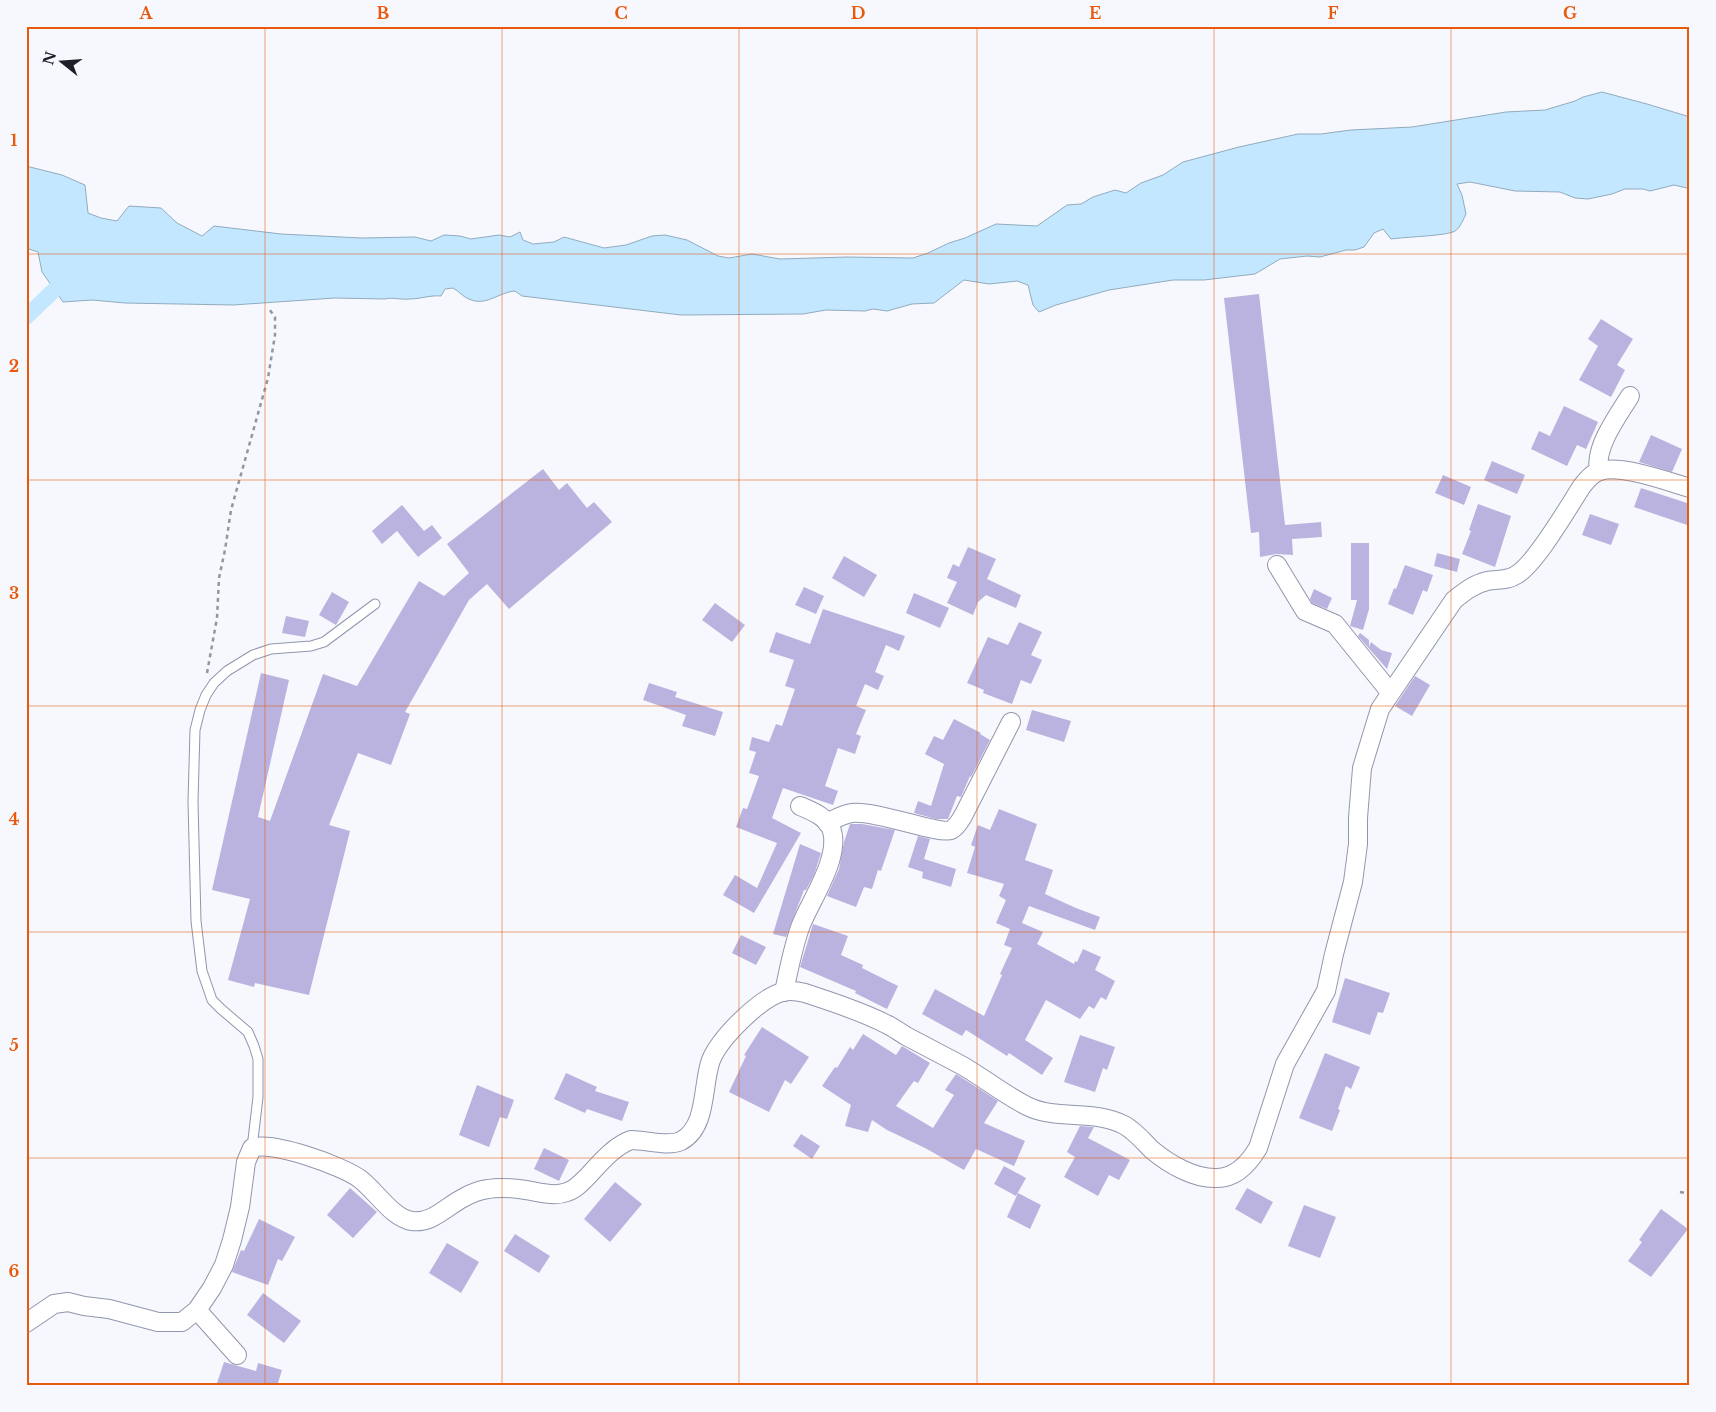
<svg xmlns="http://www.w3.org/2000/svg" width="1716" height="1412" font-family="'Libre Baskerville',serif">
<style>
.water{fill:#c3e7ff;stroke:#91abbe}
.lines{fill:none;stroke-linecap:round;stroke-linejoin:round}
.canal{stroke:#c3e7ff;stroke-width:16}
.building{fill:#bab3df}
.lane-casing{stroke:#9096ad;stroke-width:11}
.street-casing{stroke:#9096ad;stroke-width:20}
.path{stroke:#94969c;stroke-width:2.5;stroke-dasharray:4 4;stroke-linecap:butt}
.lane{stroke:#fff;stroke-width:9}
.street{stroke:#fff;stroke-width:18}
.grid{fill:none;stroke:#e8590c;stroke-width:1;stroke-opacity:0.55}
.neatline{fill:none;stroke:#e8590c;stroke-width:2}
.grid-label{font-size:16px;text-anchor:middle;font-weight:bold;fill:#e8590c}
</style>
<rect width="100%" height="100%" fill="#f7f8fd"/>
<path class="water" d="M1602 92 1647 104 1690 117V191L1687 188 1674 185 1650 191 1643 189H1625L1612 194 1588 199 1575 198 1560 192 1515 191 1470 182 1457 184 1462 195 1466 214C1463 220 1460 228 1455 231 1447 236 1403 237 1391 239L1383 229 1374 233 1364 247 1355 250H1346L1320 257 1307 256 1280 259 1255 274 1204 280H1173L1109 290 1056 305 1039 312 1033 305 1028 285 1017 281 989 284 964 280 934 303 912 304 887 311 873 309 865 311 826 310 803 314 681 315 522 296 515 291C499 292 486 307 469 299 463 297 459 291 453 288L445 289 441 296C430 295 420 299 409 299 400 300 394 297 385 299L335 298 233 305 125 303 92 300 63 302 42 272 38 252 26 248V166L62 175 85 185 88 213 101 218 117 221 129 206 161 208 177 223 202 236 214 226 281 234 361 238 415 237 431 241 444 235 460 236 471 239 499 235 510 237 520 232 523 240 533 244 554 242 564 237 604 248 626 245 652 236 665 235 687 240 718 256 729 258 752 254 780 259 847 257 913 258 928 253 949 243 965 238 996 224 1037 226 1067 205 1081 204 1093 197 1115 190 1126 193 1141 183 1163 175 1183 162 1239 147 1298 134H1321L1351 130 1412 127 1506 112 1545 110 1575 101 1583 97Z"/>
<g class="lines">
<path class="canal" d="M26 317 69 276"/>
</g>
<g class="building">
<path d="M1259 294 1285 525 1321 522 1322 537 1292 539 1293 555 1276 554 1260 557 1259 532 1251 533 1224 298Z"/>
<path d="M1601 319 1633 339 1617 365 1625 370 1611 397 1579 380 1598 346 1588 339Z"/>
<path d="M1564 406 1598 422 1586 449 1577 445 1567 466 1531 449 1539 431 1550 436Z"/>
<path d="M1651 435 1682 449 1672 472 1639 462Z"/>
<path d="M1492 461 1525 475 1517 494 1484 480Z"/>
<path d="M543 469 559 490 567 483 587 508 594 502 612 522 509 609 487 584 469 600 405 712 410 714 391 765 358 753 329 825 350 831 309 995 255 983 254 987 228 980 250 899 212 890 261 673 289 680 258 817 270 821 323 674 357 686 419 581 444 596 469 573 447 544Z"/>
<path d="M1443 475 1471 487 1464 505 1435 493Z"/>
<path d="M1641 488 1690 504V526L1634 507Z"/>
<path d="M1478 504 1511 516 1495 567 1462 554 1471 531 1469 530Z"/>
<path d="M402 505 424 531 432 525 442 538 418 557 397 531 382 544 372 531Z"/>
<path d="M1590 514 1619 524 1611 545 1582 535Z"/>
<path d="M1351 543H1369V609L1363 630 1350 626 1357 600H1351Z"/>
<path d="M968 547 996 559 987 579 1021 595 1016 608 986 595 978 602 973 615 947 603 957 582 947 578 953 564 959 567Z"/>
<path d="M1437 553 1460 559 1457 572 1434 566Z"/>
<path d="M844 556 877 575 864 597 832 578Z"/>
<path d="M1405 565 1433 575 1427 592 1423 590 1413 615 1388 604 1394 588 1396 589Z"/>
<path d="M804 587 824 596 816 614 795 605Z"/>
<path d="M1314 589 1332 598 1327 609 1312 603 1310 599Z"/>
<path d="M332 592 349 602 336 625 319 615Z"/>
<path d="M914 593 949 608 940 628 906 613Z"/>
<path d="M715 603 745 625 732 642 702 620Z"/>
<path d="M823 609 905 636 899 651 886 645 875 672 884 676 878 690 865 684 856 706 866 710 856 734 861 736 855 754 838 748 825 786 838 791 833 805 783 788 772 818 801 833 754 913 723 895 735 875 757 888 777 843 736 827 743 808 747 809 759 776 749 773 756 752 749 750 752 737 769 742 776 724 782 726 795 689 785 686 794 660 769 652 776 632 810 644Z"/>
<path d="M286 616 309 621 305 637 282 633Z"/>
<path d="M1019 622 1042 632 1031 655 1042 660 1031 684 1021 680 1012 704 983 693 984 690 967 683 988 637 1008 645Z"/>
<path d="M1360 633 1369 640V647L1371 642 1381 650 1392 653 1387 669 1358 636Z"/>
<path d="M1415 676 1430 685 1412 716 1395 706Z"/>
<path d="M649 683 677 692 675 697 723 712 715 736 682 726 686 715 643 700Z"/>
<path d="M1032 710 1071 721 1064 742 1026 730Z"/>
<path d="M954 719 981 733 980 734 990 740 971 777 970 776 961 797 957 796 948 819H936L914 813 918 801 931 806 944 764 925 754 934 736 943 740Z"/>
<path d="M999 809 1037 824 1025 860 1053 870 1045 894 1076 908 1100 917 1095 930 1029 906 1022 923 1043 932 1037 944 1074 964 1075 961 1077 962 1083 949 1101 957 1095 970 1115 981 1106 1000 1101 997 1094 1009 1089 1006 1080 1019 1046 1000 1025 1040 1053 1058 1042 1075 1009 1053 1007 1056 966 1030 962 1036 922 1014 935 989 984 1016 1002 975 1000 974 1012 948 1004 945 1010 929 996 923 1006 900 999 896 1004 884 967 873 975 847 971 845 978 825 990 830Z"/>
<path d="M850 824H862L895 830 881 871 878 870 872 889 864 887 856 907 827 896 839 869 844 842Z"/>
<path d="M918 836 930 839 924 859 956 869 951 887 922 878 923 872 908 867Z"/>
<path d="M800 844 821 853 814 875 806 890H804L786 937 773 934Z"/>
<path d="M813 924 848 936 841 955 863 965 862 968 898 986 887 1009 855 993 856 991 800 967Z"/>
<path d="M741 935 766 947 756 965 732 953Z"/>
<path d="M1345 978 1390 993 1383 1013 1378 1012 1370 1035 1332 1022Z"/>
<path d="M762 1027 809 1057 791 1084 785 1080 769 1112 729 1092 746 1056 744 1055Z"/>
<path d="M863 1034 896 1055 902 1046 930 1063 918 1083 914 1081 896 1106 933 1128 954 1095 945 1090 956 1074 998 1101 984 1123 1025 1141 1014 1166 976 1149 964 1170 925 1148 887 1130 872 1120 868 1132 845 1126 851 1105 822 1086 835 1067 837 1068 850 1047 853 1050Z"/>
<path d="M1080 1035 1115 1047 1107 1070 1103 1068 1095 1092 1064 1082Z"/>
<path d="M1325 1053 1360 1067 1351 1089 1346 1086 1338 1109 1340 1110 1332 1131 1299 1118Z"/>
<path d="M566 1073 597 1087 595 1091 629 1102 622 1121 587 1109 585 1113 554 1099Z"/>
<path d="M477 1085 514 1100 507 1119 500 1117 489 1147 459 1135Z"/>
<path d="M1080 1126 1094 1127 1088 1138 1130 1160 1119 1180 1109 1175 1098 1196 1064 1177 1075 1157 1067 1152Z"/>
<path d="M801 1134 820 1146 812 1159 793 1146Z"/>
<path d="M544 1148 569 1160 559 1181 534 1169Z"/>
<path d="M1004 1166 1026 1178 1016 1196 994 1184Z"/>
<path d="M615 1182 642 1204 610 1242 584 1219Z"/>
<path d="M350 1188 377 1212 353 1238 327 1215Z"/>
<path d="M1247 1188 1273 1202 1261 1224 1235 1209Z"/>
<path d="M1018 1193 1041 1205 1030 1229 1007 1217Z"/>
<path d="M1304 1205 1336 1217 1320 1258 1288 1246Z"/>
<path d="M1661 1209 1688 1229 1651 1277 1628 1261 1642 1242 1639 1240Z"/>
<path d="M259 1219 295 1237 282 1261 278 1259 268 1285 232 1272 241 1250 244 1251Z"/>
<path d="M515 1234 550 1256 539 1273 504 1251Z"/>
<path d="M447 1243 479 1262 461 1293 429 1273Z"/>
<path d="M263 1293 301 1321 284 1343 247 1315Z"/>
<path d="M224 1362 256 1371 258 1363 282 1370 277 1386H216Z"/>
</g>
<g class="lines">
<g class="lane-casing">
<path id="lane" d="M252 1148 258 1097V1059L254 1046 248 1032 221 1009 212 1000 202 971 196 921 193 802 195 730 200 710 206 695 214 683 227 671 253 655 271 649 311 646 324 642 375 604"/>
</g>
<g class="street-casing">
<g id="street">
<path d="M1599 471C1594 447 1618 416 1630 396"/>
<path d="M1277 565 1305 611 1335 624 1390 692"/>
<path d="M827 823C835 819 843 814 852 813 876 810 939 835 951 830 957 827 960 821 963 816L1011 722"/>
<path d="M784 992C789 969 793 946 801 925 811 900 840 858 832 831 829 818 812 811 800 806"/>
<path d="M197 1310 237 1355"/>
<path d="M26 1323 54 1304 68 1302 84 1306 109 1309 158 1322H182L197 1310 212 1288 224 1265 232 1240 240 1207 246 1162 252 1148C270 1140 343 1166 360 1179 376 1191 392 1218 412 1221 432 1224 447 1206 463 1198 470 1194 480 1190 488 1189 500 1187 513 1188 526 1190 539 1192 554 1197 567 1192 575 1190 582 1182 588 1176 600 1163 614 1146 631 1140 646 1140 668 1147 681 1141 708 1127 702 1083 711 1060 720 1038 759 999 782 992 790 990 797 991 805 993 832 1002 861 1011 886 1024 893 1027 899 1032 906 1036 925 1046 944 1056 963 1066 985 1079 1005 1095 1027 1106 1057 1121 1094 1109 1124 1125 1135 1131 1143 1141 1152 1150 1169 1164 1194 1179 1217 1178 1236 1178 1249 1163 1258 1148L1285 1064 1326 991 1334 954 1353 882 1358 844V818L1362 768 1380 709 1454 600C1464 592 1474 584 1487 581 1497 579 1507 581 1516 575 1535 565 1569 506 1582 486 1587 480 1592 473 1600 471 1620 464 1669 482 1690 488"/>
</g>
</g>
<g class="path">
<path d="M207 673 217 618 219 578 225 550 231 510 268 378 275 335V317L269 309"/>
<path d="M1680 1192 1690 1194"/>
</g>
<use href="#lane" class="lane"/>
<use href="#street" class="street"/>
</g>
<path class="grid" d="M265 26V1386M502 26V1386M739 26V1386M977 26V1386M1214 26V1386M1451 26V1386M26 254H1690M26 480H1690M26 706H1690M26 932H1690M26 1158H1690"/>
<rect width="1716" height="1412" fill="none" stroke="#f7f8fd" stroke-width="55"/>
<g transform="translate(62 62) rotate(287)" stroke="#f7f8fd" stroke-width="4" paint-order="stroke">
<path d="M0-4L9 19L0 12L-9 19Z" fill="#1d2028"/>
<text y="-8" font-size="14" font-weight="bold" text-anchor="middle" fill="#1d2028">N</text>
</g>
<rect x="28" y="28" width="1660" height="1356" class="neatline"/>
<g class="grid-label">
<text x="146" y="19">A</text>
<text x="383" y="19">B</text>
<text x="621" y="19">C</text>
<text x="858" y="19">D</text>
<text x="1095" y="19">E</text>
<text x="1333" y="19">F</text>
<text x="1570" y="19">G</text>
<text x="14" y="146">1</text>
<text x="14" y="372">2</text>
<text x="14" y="599">3</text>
<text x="14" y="825">4</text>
<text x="14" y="1051">5</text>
<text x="14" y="1277">6</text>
</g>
</svg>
